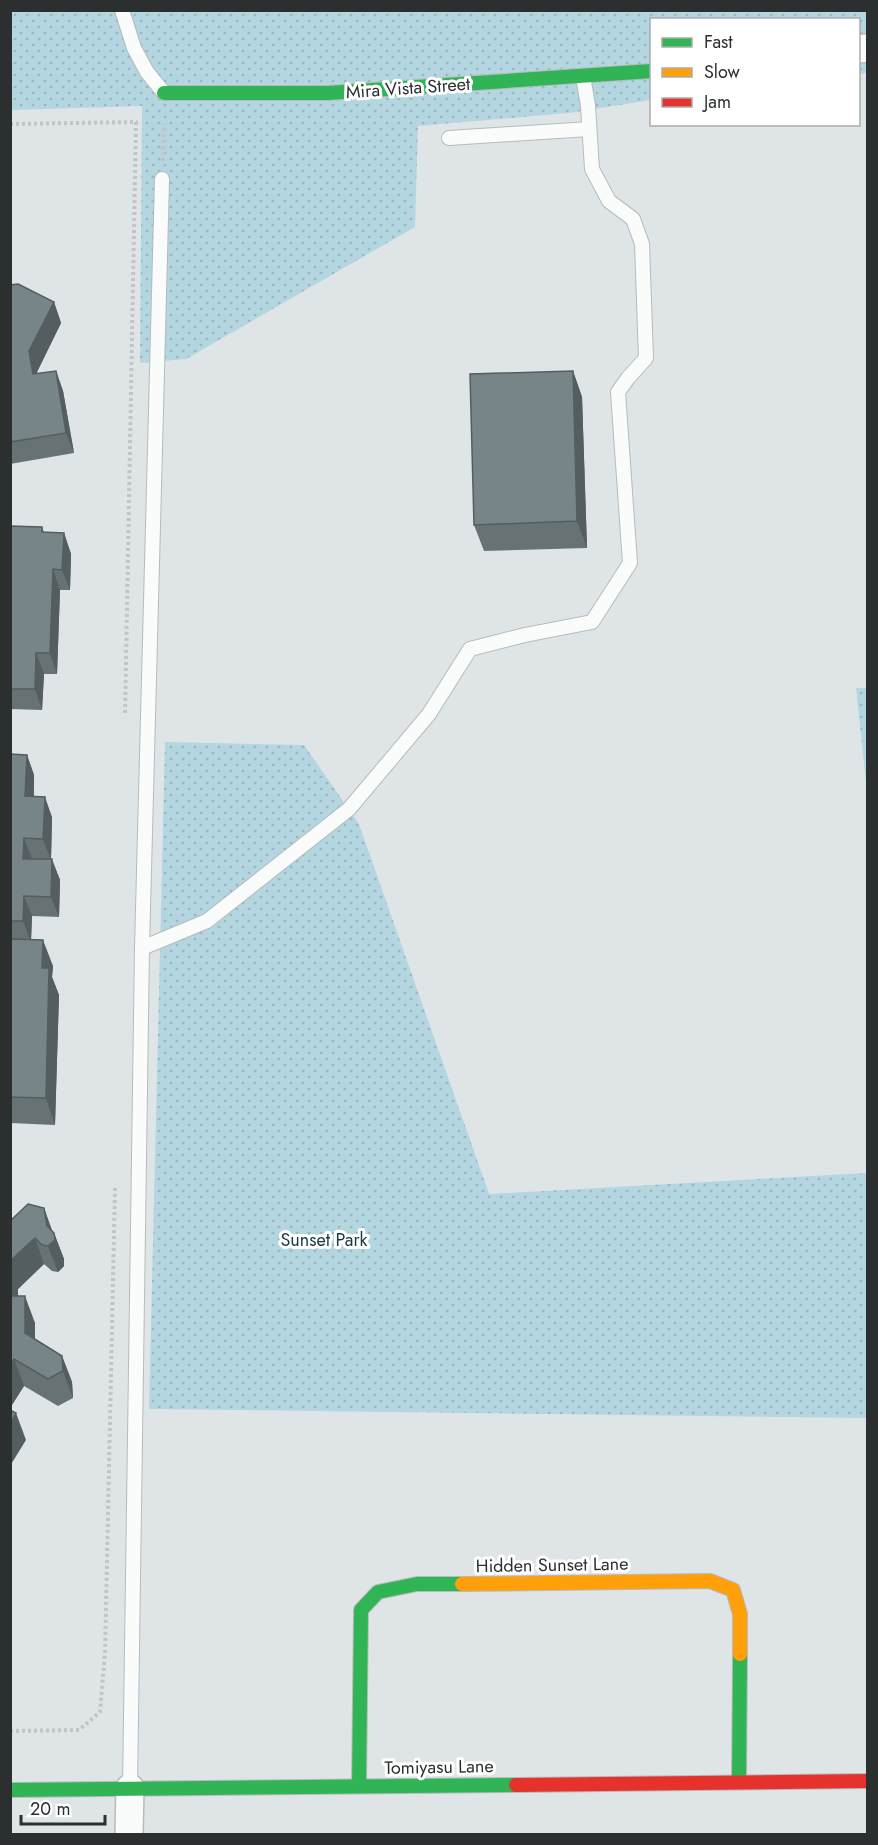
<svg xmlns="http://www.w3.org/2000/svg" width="878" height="1845" font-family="Jost,sans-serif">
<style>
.grass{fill:url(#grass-dots)}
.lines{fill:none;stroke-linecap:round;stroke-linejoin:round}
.lane-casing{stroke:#b6bbbc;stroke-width:16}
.street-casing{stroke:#b6bbbc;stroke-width:30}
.fast-casing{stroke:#b6bbbc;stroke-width:16}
.slow-casing{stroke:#b6bbbc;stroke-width:16}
.jam-casing{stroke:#b6bbbc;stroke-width:16}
.path{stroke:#c2c4c5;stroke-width:4;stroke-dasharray:3 3;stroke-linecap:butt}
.lane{stroke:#fafbfb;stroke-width:14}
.street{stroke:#fafbfb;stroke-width:27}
.fast{stroke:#30b455;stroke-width:14}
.slow{stroke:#ff9f0a;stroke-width:14}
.jam{stroke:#e5322d;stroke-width:14}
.wall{fill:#677275}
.shaded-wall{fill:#545d5f}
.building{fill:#788588;stroke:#545d5f;stroke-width:1.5}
.labels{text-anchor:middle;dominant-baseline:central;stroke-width:6;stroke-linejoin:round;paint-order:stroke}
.street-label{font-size:18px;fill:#2b2f30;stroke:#fff}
.park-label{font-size:18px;fill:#193942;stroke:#fff}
</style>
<defs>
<pattern id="grass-dots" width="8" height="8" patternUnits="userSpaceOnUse" patternTransform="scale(1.5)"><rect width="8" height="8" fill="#b4d6e0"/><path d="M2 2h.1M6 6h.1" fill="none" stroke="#9bb8c0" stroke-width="1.8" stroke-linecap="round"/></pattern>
</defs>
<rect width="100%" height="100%" fill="#dfe5e6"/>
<g class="grass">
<path d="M10 11H867V73L859 74 858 20H652L651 100 569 113 418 126 415 227 186 359 140 363 142 106 11 110Z"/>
<path d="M856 688H867V792Z"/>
<path d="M165 742 304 745 359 824 489 1194 867 1173V1418L149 1409Z"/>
</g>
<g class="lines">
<g class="lane-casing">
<g id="lane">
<path d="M122 10 134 48 147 72 164 93"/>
<path d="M449 138 589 129"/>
<path d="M142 948 207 921 349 809 429 714 470 649 525 635 592 622 630 563 618 392 628 378 646 358 642 244 633 219 609 201 592 169 588 106 583 76"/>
<path d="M130 1788 142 948 162 179"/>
</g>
</g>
<g class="street-casing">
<g id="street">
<path d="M858 49 868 48"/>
<path d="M129 1834 130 1788"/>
</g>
</g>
<g class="fast-casing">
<g id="fast">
<path d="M164 93H328L652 71"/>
<path d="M739 1782 740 1654"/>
<path d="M359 1786 361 1610 378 1592 417 1584H462"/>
<path d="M10 1790 516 1785"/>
</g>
</g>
<g class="slow-casing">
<path id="slow" d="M462 1584 710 1581 733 1590 740 1614V1654"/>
</g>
<g class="jam-casing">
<path id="jam" d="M516 1785 868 1781"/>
</g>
<g class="path">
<path d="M10 124 136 122 125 716"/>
<path d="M163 161 164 124"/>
<path d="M10 1731 79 1730 100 1712 105 1653 115 1188"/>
</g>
<use href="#lane" class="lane"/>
<use href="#street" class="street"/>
<use href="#fast" class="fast"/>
<use href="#slow" class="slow"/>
<use href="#jam" class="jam"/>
</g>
<g class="wall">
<path d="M10 285 54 302 61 323 37 372V374L56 371 63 391 74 453 10 464Z"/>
<path d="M573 371 582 397 587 548 484 551 474 525Z"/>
<path d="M10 526 42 527 44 532 64 533 71 554 70 590H60L57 674H44L42 710 10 709Z"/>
<path d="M10 754 27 755 34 775V796L52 817 51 859 60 880 59 917 32 916 31 940 53 966 52 977 59 995 55 1125 10 1123Z"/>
<path d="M44 1208 52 1230 54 1233 64 1259V1266L58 1272 52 1271 44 1264 18 1289V1296L35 1323V1339L62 1356 72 1382 73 1398 58 1406 24 1386 10 1408V1221Z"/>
</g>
<g class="shaded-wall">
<path d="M54 302 61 323 37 372 41 395 33 374 29 351Z"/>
<path d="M56 371 63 391 74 453 66 433Z"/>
<path d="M573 371 582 397 587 548 577 521Z"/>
<path d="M64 533 71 554 70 590 62 570Z"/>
<path d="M53 569 60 590 57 674 50 653Z"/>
<path d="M36 653 44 674 42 710 35 689Z"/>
<path d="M27 755 34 775 33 816 25 796Z"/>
<path d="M45 797 52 817 51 860 43 839Z"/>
<path d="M24 838 32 859H23Z"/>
<path d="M52 859 60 880 59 917 51 897Z"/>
<path d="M24 896 32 916 31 942 23 921Z"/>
<path d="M43 940 53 966 52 977 59 995 55 1125 46 1098 42 968Z"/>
<path d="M44 1208 53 1234 54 1233 64 1259V1266L58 1272 48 1246 47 1226Z"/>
<path d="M35 1238 44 1264 18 1289V1322L10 1302V1261Z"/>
<path d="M25 1296 35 1323 34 1359 25 1333Z"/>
<path d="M62 1356 72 1382 73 1398 63 1371Z"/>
<path d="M14 1359 24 1386 10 1408V1366Z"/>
<path d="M16 1413 26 1440 10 1466V1424Z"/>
</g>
<g class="building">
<path d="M18 284 54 302 29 351 33 374 56 371 66 433 10 442V285Z"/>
<path d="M573 371 577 521 474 525 470 374Z"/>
<path d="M10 526 42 527V532L64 533 62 570 53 569 50 653H36L35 689H10Z"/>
<path d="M10 754 27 755 25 796 45 797 43 839 24 838 23 859H52L51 897 24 896 23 921H10Z"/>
<path d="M10 939 43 940 42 968H49L46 1098 10 1097Z"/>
<path d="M28 1204 44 1208 47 1226 54 1233 55 1240 48 1246 42 1245 35 1238 10 1261V1221Z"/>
<path d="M10 1296H25V1333L62 1356 63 1371 48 1379 14 1359 10 1366Z"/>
<path d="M10 1410 16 1413 10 1424Z"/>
</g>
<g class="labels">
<g class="street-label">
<text transform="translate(408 88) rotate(-4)">Mira Vista Street</text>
<text transform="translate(552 1565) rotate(-1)">Hidden Sunset Lane</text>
<text transform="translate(439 1767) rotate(-1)">Tomiyasu Lane</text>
</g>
<g class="park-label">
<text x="324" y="1240">Sunset Park</text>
</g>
</g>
<rect width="878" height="1845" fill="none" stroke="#2b2f30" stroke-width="24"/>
<rect x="650" y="18" width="210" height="108" fill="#ffffff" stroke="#aaacac" stroke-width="1.5"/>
<rect x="662" y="38" width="30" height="9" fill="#30b455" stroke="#aaacac" stroke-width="1.5"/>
<text x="704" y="48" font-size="18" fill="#2b2f30">Fast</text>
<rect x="662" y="68" width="30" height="9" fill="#ff9f0a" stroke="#aaacac" stroke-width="1.5"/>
<text x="704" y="78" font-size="18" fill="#2b2f30">Slow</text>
<rect x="662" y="98" width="30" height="9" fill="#e5322d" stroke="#aaacac" stroke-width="1.5"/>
<text x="704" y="108" font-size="18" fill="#2b2f30">Jam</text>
<path d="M21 1815v9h84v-9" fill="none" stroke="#2b2f30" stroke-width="3"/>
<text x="30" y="1815" font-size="18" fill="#2b2f30" stroke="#ffffff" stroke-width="4.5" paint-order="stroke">20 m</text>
</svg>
